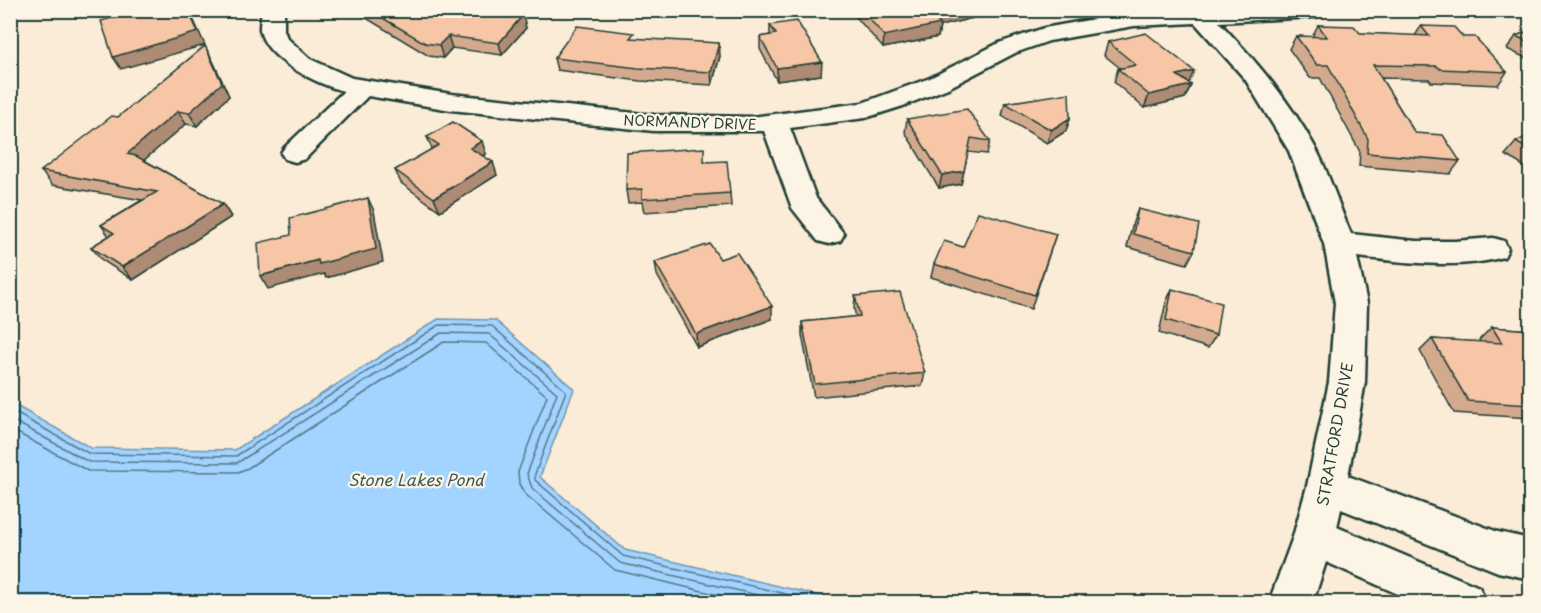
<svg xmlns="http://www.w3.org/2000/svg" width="1541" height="613" font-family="'Playpen Sans',sans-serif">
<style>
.water{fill:#a3d3ff;stroke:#6e97ae;stroke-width:1.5}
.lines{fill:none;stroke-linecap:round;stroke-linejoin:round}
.shore{stroke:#547985;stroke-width:1.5}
.minor-casing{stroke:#1f3d34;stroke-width:5}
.minor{fill:#fcf5e5;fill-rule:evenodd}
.wall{fill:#d4aa8f;stroke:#1f3d34;stroke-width:1.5}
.shaded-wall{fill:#ad8b74;stroke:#1f3d34;stroke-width:1.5}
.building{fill:#f7c6a6;stroke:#1f3d34;stroke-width:1.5}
.labels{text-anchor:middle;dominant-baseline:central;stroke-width:4.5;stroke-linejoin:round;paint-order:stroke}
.far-street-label{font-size:14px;fill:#1f3d34;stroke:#fcf5e5}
.street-label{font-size:15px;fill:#1f3d34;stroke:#fcf5e5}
.water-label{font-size:16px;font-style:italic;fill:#395b5d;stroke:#fcf5e5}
</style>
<rect width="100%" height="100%" fill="#fbecd8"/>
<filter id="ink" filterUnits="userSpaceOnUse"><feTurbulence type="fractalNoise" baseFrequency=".0167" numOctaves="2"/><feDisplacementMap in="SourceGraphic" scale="12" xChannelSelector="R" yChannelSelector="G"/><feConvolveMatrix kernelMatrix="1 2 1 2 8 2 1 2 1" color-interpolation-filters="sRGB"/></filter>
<g filter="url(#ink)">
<path class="water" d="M438 319 495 320 574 389 540 477 625 550 846 602H11V403L91 448 235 450Z"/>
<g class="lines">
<g class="shore">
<path d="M10 410 90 454 236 456 439 325 492 326 566 391 535 474V480L623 556 820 602"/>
<path d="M10 419 89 462 237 463 441 333 489 334 557 393 527 474 532 488 620 563 787 602"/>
<path d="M10 429 88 471 238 472 248 468 444 342 486 343 547 396 518 472 519 484 525 494 615 570 748 602"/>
</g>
<g class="minor-casing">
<path id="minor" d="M262 10H284V30L287 38 310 59 352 78 451 94 654 115 752 117 862 103 930 78 999 43 1044 28 1134 12 1325 10 1322 15 1314 17 1219 22C1256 61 1290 101 1316 149 1330 176 1339 207 1351 234L1416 241H1455L1493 238 1504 241 1508 249 1504 257C1457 270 1405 262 1357 257L1367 303 1365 382 1348 476 1498 532 1530 539V579L1498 572 1341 509 1337 527 1479 587 1486 602H1416L1326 562 1313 602H1269L1293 537 1307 486 1329 382 1335 303 1324 244 1289 151 1245 79 1195 23 1134 26 1049 41 1015 53 948 88 903 106 865 118 790 128 816 198 844 234 840 241 829 244 818 241 792 208 764 131H654L451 110 368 96 305 159 295 162 285 159 281 153 285 147 344 91C319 85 264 59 260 29 260 23 261 16 262 10Z"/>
</g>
<use href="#minor" class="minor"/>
</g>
<g class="wall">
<path d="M353 10H486L523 15 526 28 502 55 452 48 443 58 429 56Z"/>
<path d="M850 10H994V13L940 26 938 37 883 48Z"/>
<path d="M770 25 821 75 777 81 760 49V37L770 35Z"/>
<path d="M1318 25 1360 33 1415 36 1421 26 1463 37 1507 72 1498 85 1431 82 1429 79 1381 78 1415 133 1460 161 1450 174 1359 166 1360 152 1320 78H1310L1289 49 1296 36 1312 37Z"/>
<path d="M1530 30V60L1507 49 1516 36Z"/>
<path d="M635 39 720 56 712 85 640 81 557 70 554 58Z"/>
<path d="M1108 42 1188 83 1191 85 1185 98 1144 108 1114 82 1118 69 1120 68 1104 55Z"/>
<path d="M205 46 212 59 229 96 197 126 186 124 144 160 223 204 231 217 133 280 102 260 91 247 109 236 101 225 142 200 52 185 41 171 118 117Z"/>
<path d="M1005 103 1070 118 1066 131 1047 143 1002 116Z"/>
<path d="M907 119 990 141 987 154 968 152 961 184 939 188 905 132Z"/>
<path d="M1530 135V170L1505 155 1516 142Z"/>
<path d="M427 137 486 154 483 156 497 175 440 211 401 183 395 170 432 149Z"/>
<path d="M705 162 730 193 731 206 644 212 642 202 628 203 626 190Z"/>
<path d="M1138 209 1194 251 1187 264 1127 247 1133 222Z"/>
<path d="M1056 234 1031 309 931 277 934 264 963 247Z"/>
<path d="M720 259 772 319 697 347 657 275 655 262Z"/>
<path d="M1172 289 1216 335 1208 348 1159 333 1166 302Z"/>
<path d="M855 296 925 373 922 386 814 397 802 335V322L856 317 854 309Z"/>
<path d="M1492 327 1530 330V418L1454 413 1420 351 1432 339 1480 342 1479 340Z"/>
</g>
<g class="shaded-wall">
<path d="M188 10 190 12 205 45 121 69 113 57Z"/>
<path d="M956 10H994V13L940 26 938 37 883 48 884 36 932 16Z"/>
<path d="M523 15 526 28 502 55 499 43Z"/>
<path d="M448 36 452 48 443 58 439 45Z"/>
<path d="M719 43 720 56 712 85 711 72Z"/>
<path d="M205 46 212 59 229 96 197 126 189 113Z"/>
<path d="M822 62 821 75 777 81V68Z"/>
<path d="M1194 71 1189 83 1177 75Z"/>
<path d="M1191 85 1185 98 1144 108 1149 95Z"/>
<path d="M178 111 186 124 136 167 127 154Z"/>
<path d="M1070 118 1066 131 1047 143 1051 130Z"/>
<path d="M482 141 486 154 474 161 470 148Z"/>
<path d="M493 162 497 175 440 211 434 198Z"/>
<path d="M964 171 961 184 939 188 942 175Z"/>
<path d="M368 198 374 211 383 262 326 278 324 274 268 289 260 276 318 260Z"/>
<path d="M223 204 231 217 133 280 122 267Z"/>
<path d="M772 306V319L697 347 696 334Z"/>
</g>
<g class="building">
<path d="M142 10H188L198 32 113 57 101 21Z"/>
<path d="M369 10H486L523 15 499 43 448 36 439 45 425 43Z"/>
<path d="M862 10H956L932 16 940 24 884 36Z"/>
<path d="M797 21 822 62 777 68 760 37 776 34 770 25Z"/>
<path d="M1318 25 1354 26 1360 33 1429 36 1421 26 1454 27 1463 37H1475L1507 72 1440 69 1437 66 1373 65 1415 133 1443 135 1460 161 1367 153 1368 139 1328 65H1317L1296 36 1327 37Z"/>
<path d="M577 26 634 33 630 38 719 43 711 72 638 68 554 58Z"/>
<path d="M1530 30V43L1516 36Z"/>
<path d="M1146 33 1194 71 1177 75 1191 85 1149 95 1118 69 1136 65 1108 42Z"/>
<path d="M205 46 222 83 189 113 178 111 127 154 136 156 223 204 122 267 91 247 114 233 101 225 157 192 41 171 112 116 118 117Z"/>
<path d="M1069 93 1070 118 1051 130 1005 103Z"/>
<path d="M967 109 990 141 971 138 964 171 942 175 907 119Z"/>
<path d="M453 122 482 141 470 148 493 162 434 198 395 170 439 145 427 137Z"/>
<path d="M1530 135V151L1516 142Z"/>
<path d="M704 148V162L727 161 730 193 642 199V189L626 190 627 153Z"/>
<path d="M368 198 376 249 319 264 318 260 260 276 258 243 291 235 290 218Z"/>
<path d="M1138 209 1199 224 1194 251 1133 234Z"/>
<path d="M978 212 1056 234 1035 295 934 264 944 241 963 247Z"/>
<path d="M710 244 720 259 737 253 772 306 696 334 655 262Z"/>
<path d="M1172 289 1221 303 1216 335 1166 320Z"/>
<path d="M900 292 925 373 815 384 802 322 860 316 855 296Z"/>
<path d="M1492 327 1530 330V405L1468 401 1432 339 1502 343Z"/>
</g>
</g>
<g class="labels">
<g class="far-street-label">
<text transform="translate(690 122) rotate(2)">NORMANDY DRIVE</text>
</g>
<g class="street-label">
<text transform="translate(1334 434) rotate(-80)">STRATFORD DRIVE</text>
</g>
<g class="water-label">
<text x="416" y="479">Stone Lakes Pond</text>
</g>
</g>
<rect width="1541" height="613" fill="none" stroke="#fcf5e5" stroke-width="36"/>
<rect x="18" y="18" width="1505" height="577" fill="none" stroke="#1f3d34" stroke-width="2" filter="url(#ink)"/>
</svg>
